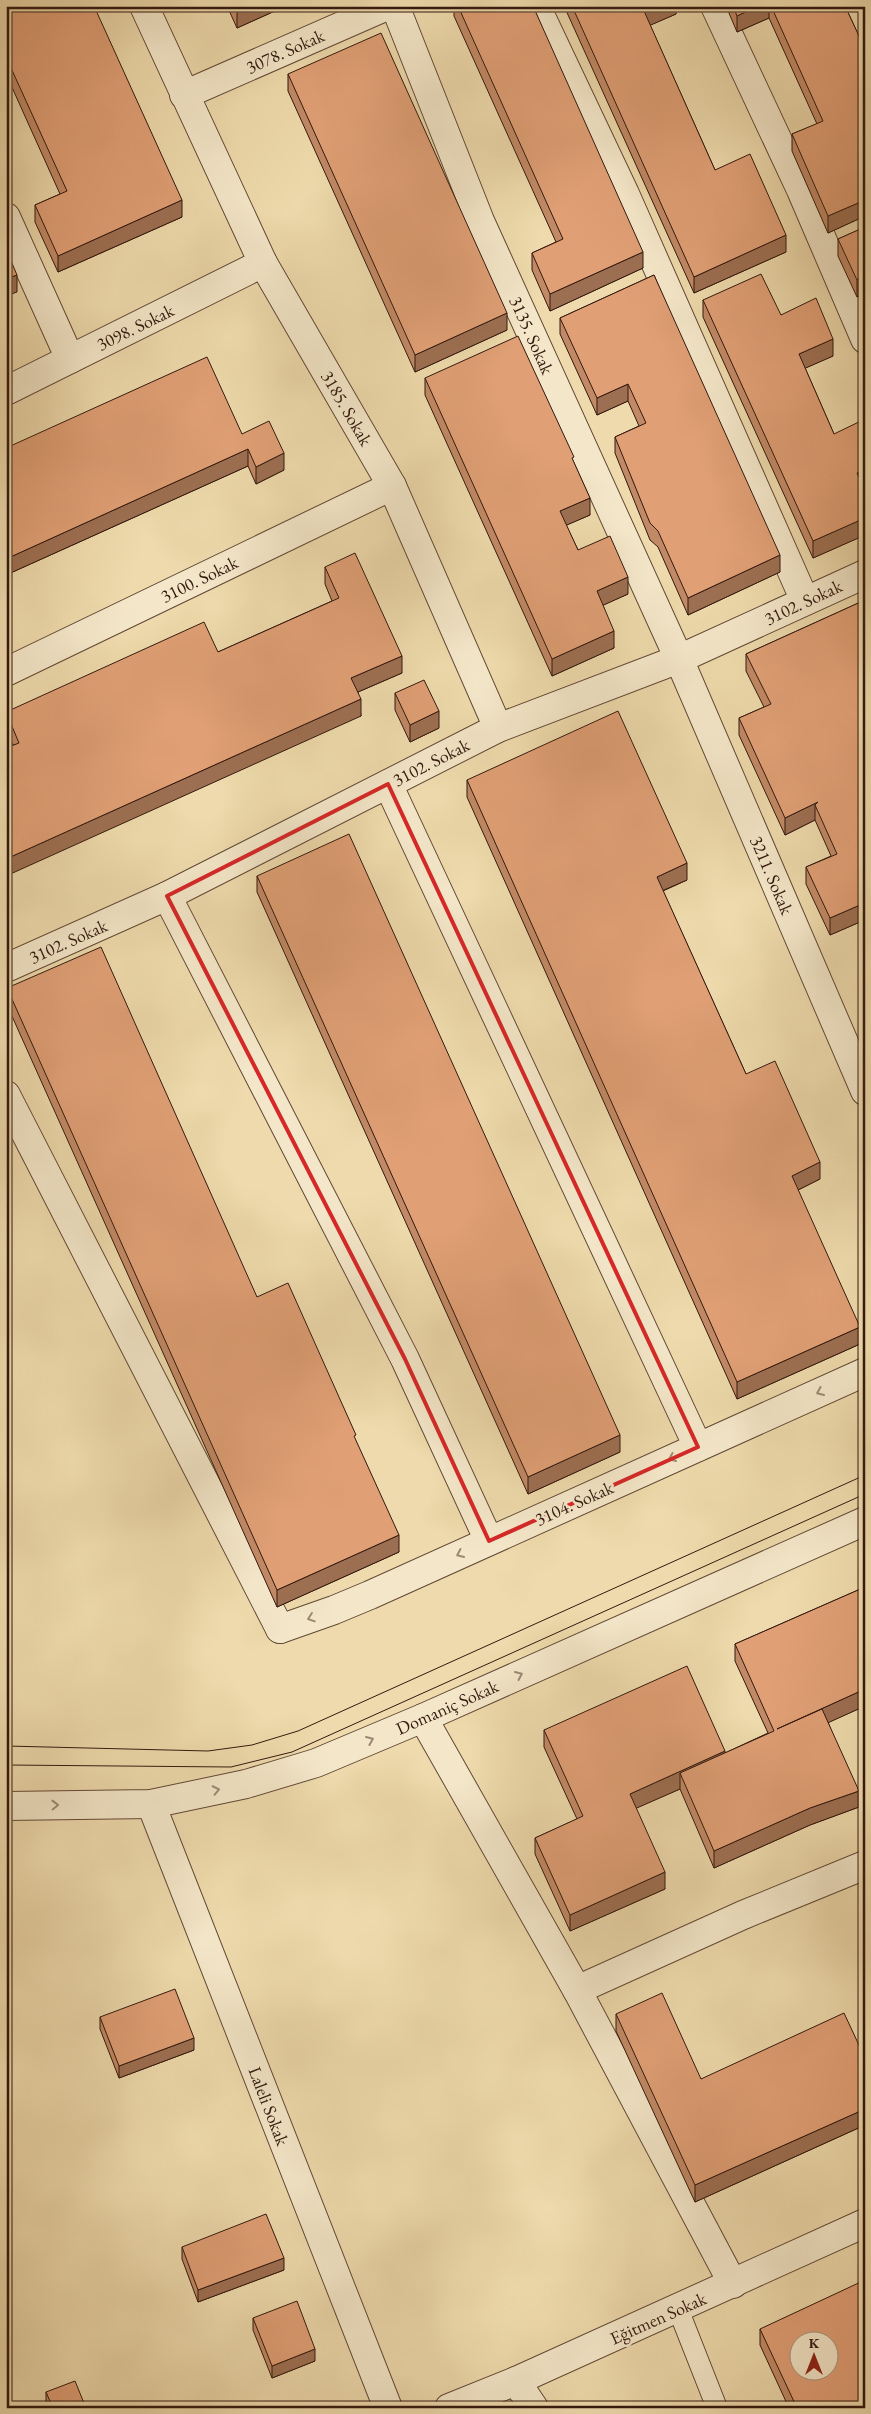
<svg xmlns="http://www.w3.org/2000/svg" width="871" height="2414" font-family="'EB Garamond',serif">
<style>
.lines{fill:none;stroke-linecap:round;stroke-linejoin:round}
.service-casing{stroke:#624936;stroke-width:22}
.minor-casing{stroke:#624936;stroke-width:30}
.tertiary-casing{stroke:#624936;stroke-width:30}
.service{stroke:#f4e7c9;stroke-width:20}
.minor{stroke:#f4e7c9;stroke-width:28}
.tertiary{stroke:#f4e7c9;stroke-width:28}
.tram{stroke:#33190f;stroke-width:1}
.wall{fill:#c18965;stroke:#33190f}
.shaded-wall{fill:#9d6f52;stroke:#33190f}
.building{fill:#e09f75;stroke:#33190f;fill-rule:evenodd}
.oneway{stroke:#9d8a75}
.marked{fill:none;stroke:#d62828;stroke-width:4;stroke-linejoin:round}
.labels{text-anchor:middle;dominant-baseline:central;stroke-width:5;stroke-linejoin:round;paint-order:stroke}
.street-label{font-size:18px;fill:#33190f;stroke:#f4e7c9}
</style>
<rect width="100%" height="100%" fill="#eedaac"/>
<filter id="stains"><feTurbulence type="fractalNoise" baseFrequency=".004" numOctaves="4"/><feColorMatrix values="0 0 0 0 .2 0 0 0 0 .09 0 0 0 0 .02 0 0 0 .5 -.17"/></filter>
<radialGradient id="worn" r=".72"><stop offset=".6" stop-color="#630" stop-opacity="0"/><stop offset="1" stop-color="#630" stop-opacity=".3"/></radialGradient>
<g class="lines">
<g class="service-casing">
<path id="service" d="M678 2309 717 2408"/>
</g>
<g class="minor-casing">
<g id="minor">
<path d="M144 6 263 263 392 486 498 728"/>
<path d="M395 6 480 221 679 659 865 1091"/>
<path d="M536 6 625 194 805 601"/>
<path d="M715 6 801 190 865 339"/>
<path d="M184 95 387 6"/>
<path d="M6 217 70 359"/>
<path d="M6 391 263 263"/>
<path d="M6 672 392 486"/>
<path d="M388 784 698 1447"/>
<path d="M167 896 405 1359 489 1541"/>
<path d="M6 968 167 896 498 728 679 659 865 574"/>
<path d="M6 1095 280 1629"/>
<path d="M423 1718 577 1990"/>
<path d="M151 1804 388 2408"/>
<path d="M733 2284 577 1990 743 1915 865 1865"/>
<path d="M516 2381 534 2408"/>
</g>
</g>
<g class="tertiary-casing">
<g id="tertiary">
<path d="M280 1629 334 1610 370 1595 865 1372"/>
<path d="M6 1806 151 1804 246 1784 316 1763 423 1718 865 1521"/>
<path d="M449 2408 516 2381 865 2223"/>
</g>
</g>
<use href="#service" class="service"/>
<use href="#minor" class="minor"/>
<use href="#tertiary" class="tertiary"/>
<g class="tram">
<path d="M6 1746 208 1751 252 1745 298 1731 865 1475"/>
<path d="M6 1765 231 1767 292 1752 865 1494"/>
</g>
</g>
<g class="wall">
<path d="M6 6 182 217 58 272 35 222V205L60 194 6 74Z"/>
<path d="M227 6H286L237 28Z"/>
<path d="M454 6H533L643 268 550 311 532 270V253L556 242 454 16Z"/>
<path d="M564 6H676V14L650 25 715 170 786 252 694 293Z"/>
<path d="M726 6H845L865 49V216L828 233 792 151V134L817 124 769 18 737 32Z"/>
<path d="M288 74 507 330 415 372 288 91Z"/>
<path d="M865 227V293L857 297 838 256V239Z"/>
<path d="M654 275 780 572 688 615 658 547 650 540 615 453V437L639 426 628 401 597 415 560 334V318Z"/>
<path d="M703 300 781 315 833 356 805 368 834 434 865 490V535L813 558 703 317Z"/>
<path d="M425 378 574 463 590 515 566 525 578 550 628 594 603 605 614 648 552 676 425 395Z"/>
<path d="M242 434 284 470 256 484 248 466 6 575V448Z"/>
<path d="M325 567 402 673 358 692 361 716 13 745 6 731V712L218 652 332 601 325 584Z"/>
<path d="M865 600V933L860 922 830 935 806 884V867L831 856 815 820 785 835 739 735V718L764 707 746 671V654Z"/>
<path d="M395 693 439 728 410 742 395 710Z"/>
<path d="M467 780 687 880 663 891 746 1074 820 1179 798 1190 860 1344 737 1399 467 797Z"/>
<path d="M257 876 620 1452 528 1494 257 892Z"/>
<path d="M7 988 257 1297 356 1442 399 1552 277 1607 7 1005Z"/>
<path d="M865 1587V1706L828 1722 859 1807 810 1825 714 1868 680 1789 636 1808 665 1889 570 1931 535 1854V1838L577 1819 544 1747V1730L725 1753 768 1733 735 1661V1644Z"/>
<path d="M616 2014 701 2079 865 2058V2125L695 2202 616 2031Z"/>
<path d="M100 2017 194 2050 119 2078 100 2029Z"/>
<path d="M182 2247 284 2270 198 2302 182 2259Z"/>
<path d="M253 2318 315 2361 272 2378 253 2330Z"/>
<path d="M760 2329 865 2408H789L760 2345Z"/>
<path d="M46 2392 86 2408H48L46 2403Z"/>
</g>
<g class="shaded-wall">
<path d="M248 6H286L237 28V12Z"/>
<path d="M655 6H676V14L644 28V11Z"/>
<path d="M758 6H769V18L737 32V16Z"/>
<path d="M182 200V217L58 272V256Z"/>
<path d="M865 200V216L828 233V216Z"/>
<path d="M786 235V252L694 293V277Z"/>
<path d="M643 252V268L550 311V294Z"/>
<path d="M17 275V292L6 296V279Z"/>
<path d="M865 276V293L857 297V280Z"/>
<path d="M507 313V330L415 372V355Z"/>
<path d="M833 339V356L799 371V354Z"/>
<path d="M628 384V401L597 415V398Z"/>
<path d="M248 449V466L6 575V559Z"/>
<path d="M284 453V470L256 484V467Z"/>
<path d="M865 469V486L857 489V473Z"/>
<path d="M590 498V515L560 528V511Z"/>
<path d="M865 518V535L813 558V541Z"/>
<path d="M780 555V572L688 615V598Z"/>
<path d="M628 577V594L597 608V591Z"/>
<path d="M614 631V648L552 676V659Z"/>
<path d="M402 656V673L351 695V678Z"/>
<path d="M361 699V716L6 876V859Z"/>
<path d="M439 711V728L410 742V725Z"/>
<path d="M818 802 815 805V820L785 835V818Z"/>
<path d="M687 863V880L657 893V877Z"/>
<path d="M860 905V922L830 935V918Z"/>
<path d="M820 1162V1179L792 1193V1176Z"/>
<path d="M860 1327V1344L737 1399V1382Z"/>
<path d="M620 1435V1452L528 1494V1477Z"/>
<path d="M399 1535V1552L277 1607V1590Z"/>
<path d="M865 1689V1706L777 1746V1729Z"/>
<path d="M725 1751V1768L680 1773V1789L630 1811V1794Z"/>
<path d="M859 1791V1807L810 1825 714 1868V1851L810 1808Z"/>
<path d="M665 1872V1889L570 1931V1915Z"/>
<path d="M194 2038V2050L119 2078V2066Z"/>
<path d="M11 2101V2113L6 2114V2102Z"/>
<path d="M865 2109V2125L695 2202V2185Z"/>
<path d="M284 2258V2270L198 2302V2290Z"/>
<path d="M315 2349V2361L272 2378V2366Z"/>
</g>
<g class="building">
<path d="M6 6H94L182 200 58 256 35 205 67 191 6 57Z"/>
<path d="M234 6H248L237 12Z"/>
<path d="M458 6H533L643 252 550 294 532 253 563 239Z"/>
<path d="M572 6H655L644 11 715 170 750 154 786 235 694 277Z"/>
<path d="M733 6H758L737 16Z"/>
<path d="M771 6H845L865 49V200L828 216 792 134 823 121Z"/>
<path d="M381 33 507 313 415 355 288 74Z"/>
<path d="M865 227V276L857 280 838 239Z"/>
<path d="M6 249 17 275 6 279Z"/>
<path d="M761 274 781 315 816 298 833 339 799 354 834 434 865 419V469L857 473 865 490V518L813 541 703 300Z"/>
<path d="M654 275 780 555 688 598 658 531 650 523 615 437 646 423 628 384 597 398 560 318Z"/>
<path d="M518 336 574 457 572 458 590 498 560 511 578 550 610 536 628 577 597 591 614 631 552 659 425 378Z"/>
<path d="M207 357 242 434 269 421 284 453 256 467 248 449 6 559V448Z"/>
<path d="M355 553 402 656 351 678 361 699 6 859V748L19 743 6 712 204 622 218 652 339 598 325 567Z"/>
<path d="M865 600V916L860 905 830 918 806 867 837 854 815 805 818 802 785 818 739 718 771 704 746 654Z"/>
<path d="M424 680 439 711 410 725 395 693Z"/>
<path d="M618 711 687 863 657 877 746 1074 775 1061 820 1162 792 1176 860 1327 737 1382 467 780Z"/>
<path d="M349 834 620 1435 528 1477 257 876Z"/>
<path d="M101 947 257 1297 288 1283 356 1435 354 1436 399 1535 277 1590 7 988Z"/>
<path d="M865 1587V1689L777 1729 822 1709 859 1791 810 1808 714 1851 680 1773 774 1731 735 1644Z"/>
<path d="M687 1666 725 1751 630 1794 665 1872 570 1915 535 1838 583 1816 544 1730Z"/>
<path d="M175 1989 194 2038 119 2066 100 2017Z"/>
<path d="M662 1993 701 2079 844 2013 865 2058V2109L695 2185 616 2014Z"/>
<path d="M6 2080 11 2101 6 2102Z"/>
<path d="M266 2214 284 2258 198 2290 182 2247Z"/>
<path d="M865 2280V2408H797L760 2329ZM798 2342H828V2372H798Z"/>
<path d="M297 2301 315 2349 272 2366 253 2318Z"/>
<path d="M75 2381 86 2408H53L46 2392Z"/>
</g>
<defs><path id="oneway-chevron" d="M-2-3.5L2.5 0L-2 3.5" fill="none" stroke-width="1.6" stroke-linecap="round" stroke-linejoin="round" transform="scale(1.25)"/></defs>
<g class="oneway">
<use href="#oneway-chevron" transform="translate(820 1392) rotate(156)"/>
<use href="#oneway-chevron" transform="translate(672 1458) rotate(156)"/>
<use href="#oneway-chevron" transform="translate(460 1554) rotate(156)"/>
<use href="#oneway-chevron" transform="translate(311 1618) rotate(161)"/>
<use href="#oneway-chevron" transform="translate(519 1675) rotate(-24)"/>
<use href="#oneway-chevron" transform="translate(370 1740) rotate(-23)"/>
<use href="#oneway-chevron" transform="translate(216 1790) rotate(-12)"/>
<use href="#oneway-chevron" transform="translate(55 1805) rotate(-1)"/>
</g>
<path class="marked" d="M388 784 698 1447 489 1541 405 1359 167 896Z"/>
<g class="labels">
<g class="street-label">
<text transform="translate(285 51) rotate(-24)">3078. Sokak</text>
<text transform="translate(135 327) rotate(-26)">3098. Sokak</text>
<text transform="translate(532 335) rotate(66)">3135. Sokak</text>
<text transform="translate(347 408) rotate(60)">3185. Sokak</text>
<text transform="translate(199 579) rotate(-26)">3100. Sokak</text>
<text transform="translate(803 602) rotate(-25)">3102. Sokak</text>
<text transform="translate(431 762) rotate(-27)">3102. Sokak</text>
<text transform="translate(772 875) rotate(67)">3211. Sokak</text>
<text transform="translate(68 941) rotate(-24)">3102. Sokak</text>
<text transform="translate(574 1503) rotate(-24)">3104. Sokak</text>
<text transform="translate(447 1707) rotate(-24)">Domaniç Sokak</text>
<text transform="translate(269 2106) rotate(69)">Laleli Sokak</text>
<text transform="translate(658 2318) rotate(-24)">Eğitmen Sokak</text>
</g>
</g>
<rect width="871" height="2414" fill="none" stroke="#eedaac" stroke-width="25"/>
<rect x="8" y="8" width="856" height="2399" fill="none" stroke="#33190f" stroke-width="2.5"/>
<rect x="12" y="12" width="846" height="2389" fill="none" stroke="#33190f"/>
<g transform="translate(814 2356)"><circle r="24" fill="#f4e7c9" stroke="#a7957f"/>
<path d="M0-4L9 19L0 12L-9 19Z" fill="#8f2418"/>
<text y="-8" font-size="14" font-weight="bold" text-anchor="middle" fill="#33190f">K</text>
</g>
<rect width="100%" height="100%" filter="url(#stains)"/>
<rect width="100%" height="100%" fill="url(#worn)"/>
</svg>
